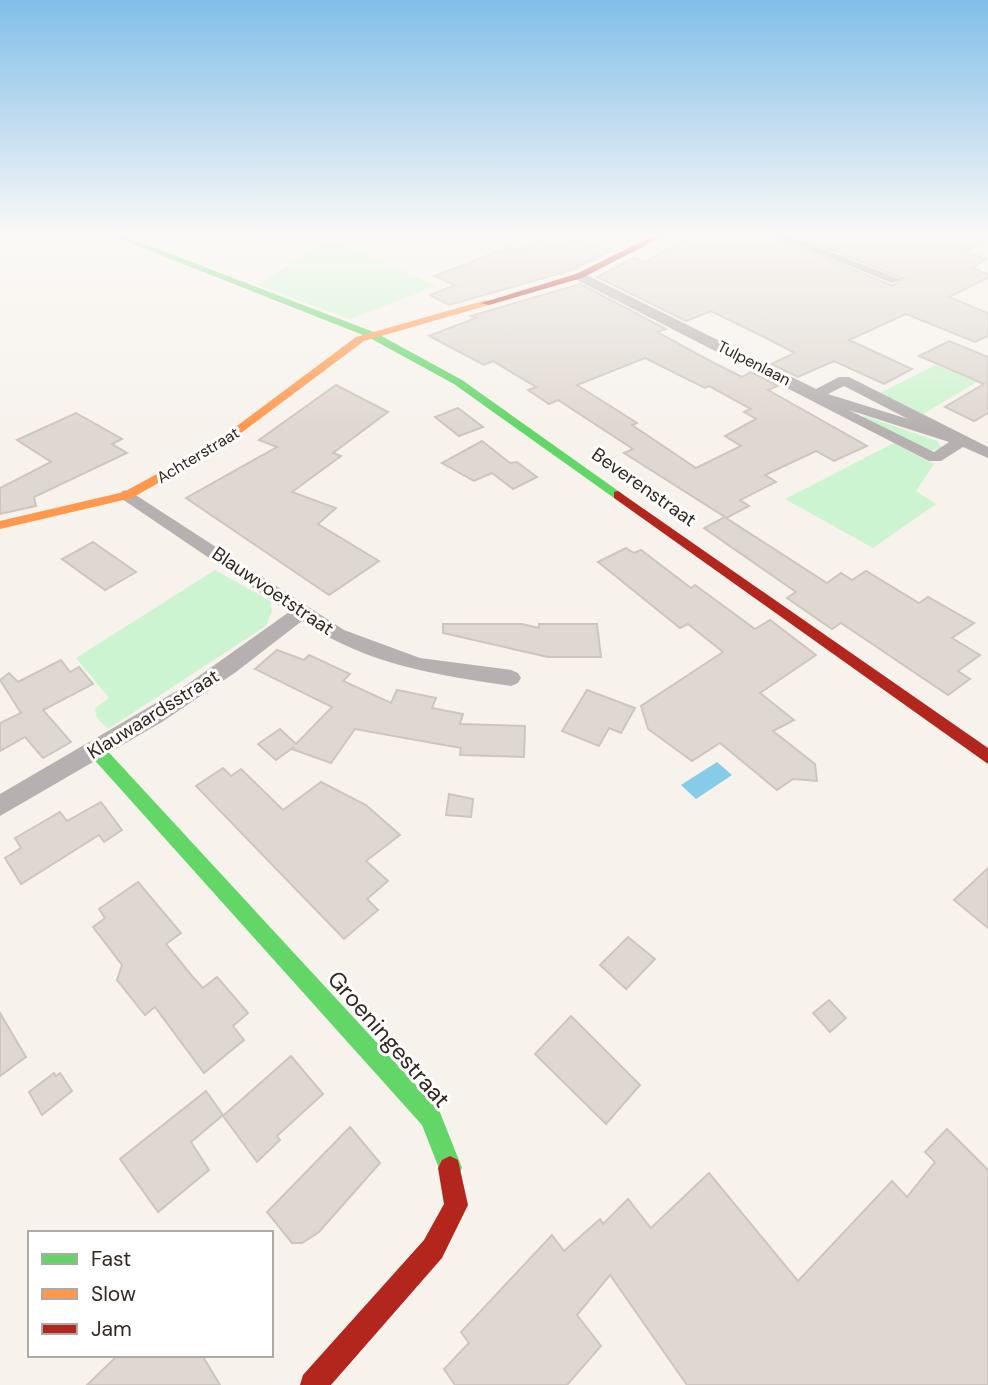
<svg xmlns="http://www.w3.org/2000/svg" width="988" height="1385" font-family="'DM Sans',sans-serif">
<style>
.green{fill:#cdf4d0}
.water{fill:#86cce8}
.building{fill:#dfd8d0;stroke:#cdc6be;stroke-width:2;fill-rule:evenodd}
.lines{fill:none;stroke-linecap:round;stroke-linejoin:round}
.street{fill:#b6b1b0;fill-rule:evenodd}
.fast{fill:#63d668;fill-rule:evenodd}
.slow{fill:#ff974d;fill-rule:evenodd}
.jam{fill:#b3261e;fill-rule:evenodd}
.labels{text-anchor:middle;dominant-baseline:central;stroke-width:6;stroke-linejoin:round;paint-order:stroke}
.far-street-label{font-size:16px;fill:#32281f;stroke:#fff}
.street-label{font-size:19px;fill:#32281f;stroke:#fff}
.near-street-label{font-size:23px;fill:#32281f;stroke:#fff}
</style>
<rect width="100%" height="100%" fill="#f7f2ec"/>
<g class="green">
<path d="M338 234 356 236 344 244 436 286 350 319 258 285Z"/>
<path d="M936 365 977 382 923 414 880 393Z"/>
<path d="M865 416 937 441 942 448 930 451 862 418Z"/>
<path d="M894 443 934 464 916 491 936 504 873 548 785 499Z"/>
<path d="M215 570 270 601 272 611 266 626 108 729 97 718 95 708 109 698 76 658Z"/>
</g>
<path class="water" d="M717 762 732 775 696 799 681 785Z"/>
<g class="building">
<path d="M694 234H768L893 286 904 279 793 234H988V239L965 252 987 259 972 268 988 274V278L949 297 988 313V336L975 342 906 314 849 340 912 369 884 384 834 361 798 377 771 364 795 353 768 339 711 311 686 321 597 277 633 258 645 262Z"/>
<path d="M561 235 610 251 572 270 449 305 430 295 455 285 434 276 510 247 519 251 548 236 555 238Z"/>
<path d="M580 284 666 329 657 332 712 362 742 377 751 372 778 386 768 390 867 446 834 461 816 451 765 475 776 482 740 500 749 506 726 518 827 583 841 573 852 580 866 571 919 603 928 597 974 623 952 638 980 655 958 671 970 679 948 695 841 623 832 629 787 598 796 592 704 528 725 517 624 453 633 449 558 400 549 404 528 390 536 387 493 361 484 365 429 336 476 318 471 316ZM645 358 705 388 709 386 751 409 744 412 756 419 725 436 741 446 696 468 632 425 637 423 577 385Z"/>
<path d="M949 341 988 357V413L974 421 945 407 984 384 919 356Z"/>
<path d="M336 385 388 412 333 453 341 456 292 492 336 508 318 524 379 561 329 595 186 498 277 447 259 440Z"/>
<path d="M458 408 483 427 459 436 435 417Z"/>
<path d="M76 413 122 439 112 444 127 453 34 497 36 506 0 514V488L51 462 17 440Z"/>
<path d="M482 441 510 463 517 462 537 477 513 489 492 473 474 481 442 463Z"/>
<path d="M93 542 136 572 105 590 62 559Z"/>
<path d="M626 548 634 553 641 550 691 588 695 585 755 629 770 620 816 655 760 693 794 720 773 731 815 764 817 781 793 779 777 790 720 743 692 761 648 729 641 706 723 652 688 624 680 628 598 562Z"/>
<path d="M443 624H522L539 628V624H597L601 657H548L443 633Z"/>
<path d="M277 650 304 660 309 655 350 674 343 681 391 703 397 690 436 698 432 708 463 714 460 724 525 726 524 757 460 755 461 748 355 729 331 763 292 749 294 747 276 760 258 744 280 729 296 744 332 707 255 669Z"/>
<path d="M61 660 70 672 79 667 93 684 43 710 71 742 43 758 25 737 0 751V723L21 713 0 680 9 673 18 682Z"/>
<path d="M587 690 635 708 621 733 609 728 599 746 562 731Z"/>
<path d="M223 768 231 776 241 769 283 810 321 782 366 805 400 835 366 861 388 881 367 899 378 910 344 939 196 786Z"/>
<path d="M449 794 473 799 471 817 446 815Z"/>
<path d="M101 802 122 830 104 842 99 835 21 884 5 858 21 848 15 838 60 812 67 821Z"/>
<path d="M988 868V928L954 900Z"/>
<path d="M138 882 181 933 166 944 192 976 203 988 217 977 248 1013 233 1026 244 1040 204 1073 155 1007 145 1015 117 980 122 965 93 927 105 918 99 909Z"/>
<path d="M628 937 655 959 626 989 600 965Z"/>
<path d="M829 1000 846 1018 830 1032 813 1013Z"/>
<path d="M0 1013 26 1057 0 1076Z"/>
<path d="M571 1016 640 1085 606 1124 535 1054Z"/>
<path d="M291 1056 323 1094 277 1136 280 1140 257 1162 223 1116Z"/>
<path d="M54 1073 56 1076 60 1073 72 1091 42 1115 29 1092Z"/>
<path d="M206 1091 223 1115 191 1142 209 1170 158 1212 120 1159Z"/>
<path d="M350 1127 380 1163 319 1232 302 1243H292L267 1212Z"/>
<path d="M947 1129 988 1170V1385H687L610 1275 577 1315 601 1346 567 1385H455L444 1369 469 1343 461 1332 552 1235 564 1251 600 1219 603 1224 628 1199 651 1228 709 1173 798 1281 892 1181 907 1197 935 1162 925 1152Z"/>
<path d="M118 1355H202L220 1385H87Z"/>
</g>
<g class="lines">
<g class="street">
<path d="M770 234H786L902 280 892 283Z"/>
<path d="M575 273H583L816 389 839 377H849L988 447V458L963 447 941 461H929L575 279ZM844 386 908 419 828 394ZM849 410 949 442 934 452Z"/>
<path d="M128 490 344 630 420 658 511 670 518 673 521 678 518 683 511 686C436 675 367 665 302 621L236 672 162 722 0 816V794L185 686 289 612 122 499 120 495 122 491Z"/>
</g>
<g class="fast">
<path d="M107 234H119L376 333 462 380 624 495 622 498H614L454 384 368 337Z"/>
<path d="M96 743 102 745 439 1110 462 1168 458 1176 450 1180 442 1176 422 1125 90 755 88 750 90 745Z"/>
</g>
<path class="slow" d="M486 300 491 303 489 305 364 341 225 445 132 498 0 529V521L124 492 217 441 356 337Z"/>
<g class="jam">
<path d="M657 234H668L582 278 489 305 481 303 576 274Z"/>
<path d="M618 491 988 748V764L614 498V492Z"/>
<path d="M450 1156 458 1160 468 1205 442 1258 331 1385H300L303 1375 424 1240 444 1204 438 1168 442 1160Z"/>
</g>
</g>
<linearGradient id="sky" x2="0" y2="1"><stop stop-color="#81bee8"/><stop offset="0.55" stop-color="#fbf9f6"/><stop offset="1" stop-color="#fbf9f6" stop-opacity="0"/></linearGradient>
<rect width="988" height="428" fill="url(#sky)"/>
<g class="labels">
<g class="far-street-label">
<text transform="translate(754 363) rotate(27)">Tulpenlaan</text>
<text transform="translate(198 455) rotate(-31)">Achterstraat</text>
</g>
<g class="street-label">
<text transform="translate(644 487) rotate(35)">Beverenstraat</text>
<text transform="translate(273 591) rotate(34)">Blauwvoetstraat</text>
<text transform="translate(153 714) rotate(-32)">Klauwaardsstraat</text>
</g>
<g class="near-street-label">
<text transform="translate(389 1039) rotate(49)">Groeningestraat</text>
</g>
</g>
<rect x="28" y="1231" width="245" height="126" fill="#ffffff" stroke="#ada9a5" stroke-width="2"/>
<rect x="42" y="1254" width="35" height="10" fill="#63d668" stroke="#ada9a5" stroke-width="2"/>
<text x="91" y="1266" font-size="21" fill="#32281f">Fast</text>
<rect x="42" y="1289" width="35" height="10" fill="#ff974d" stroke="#ada9a5" stroke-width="2"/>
<text x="91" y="1301" font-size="21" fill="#32281f">Slow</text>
<rect x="42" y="1324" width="35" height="10" fill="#b3261e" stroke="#ada9a5" stroke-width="2"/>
<text x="91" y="1336" font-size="21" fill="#32281f">Jam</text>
</svg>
